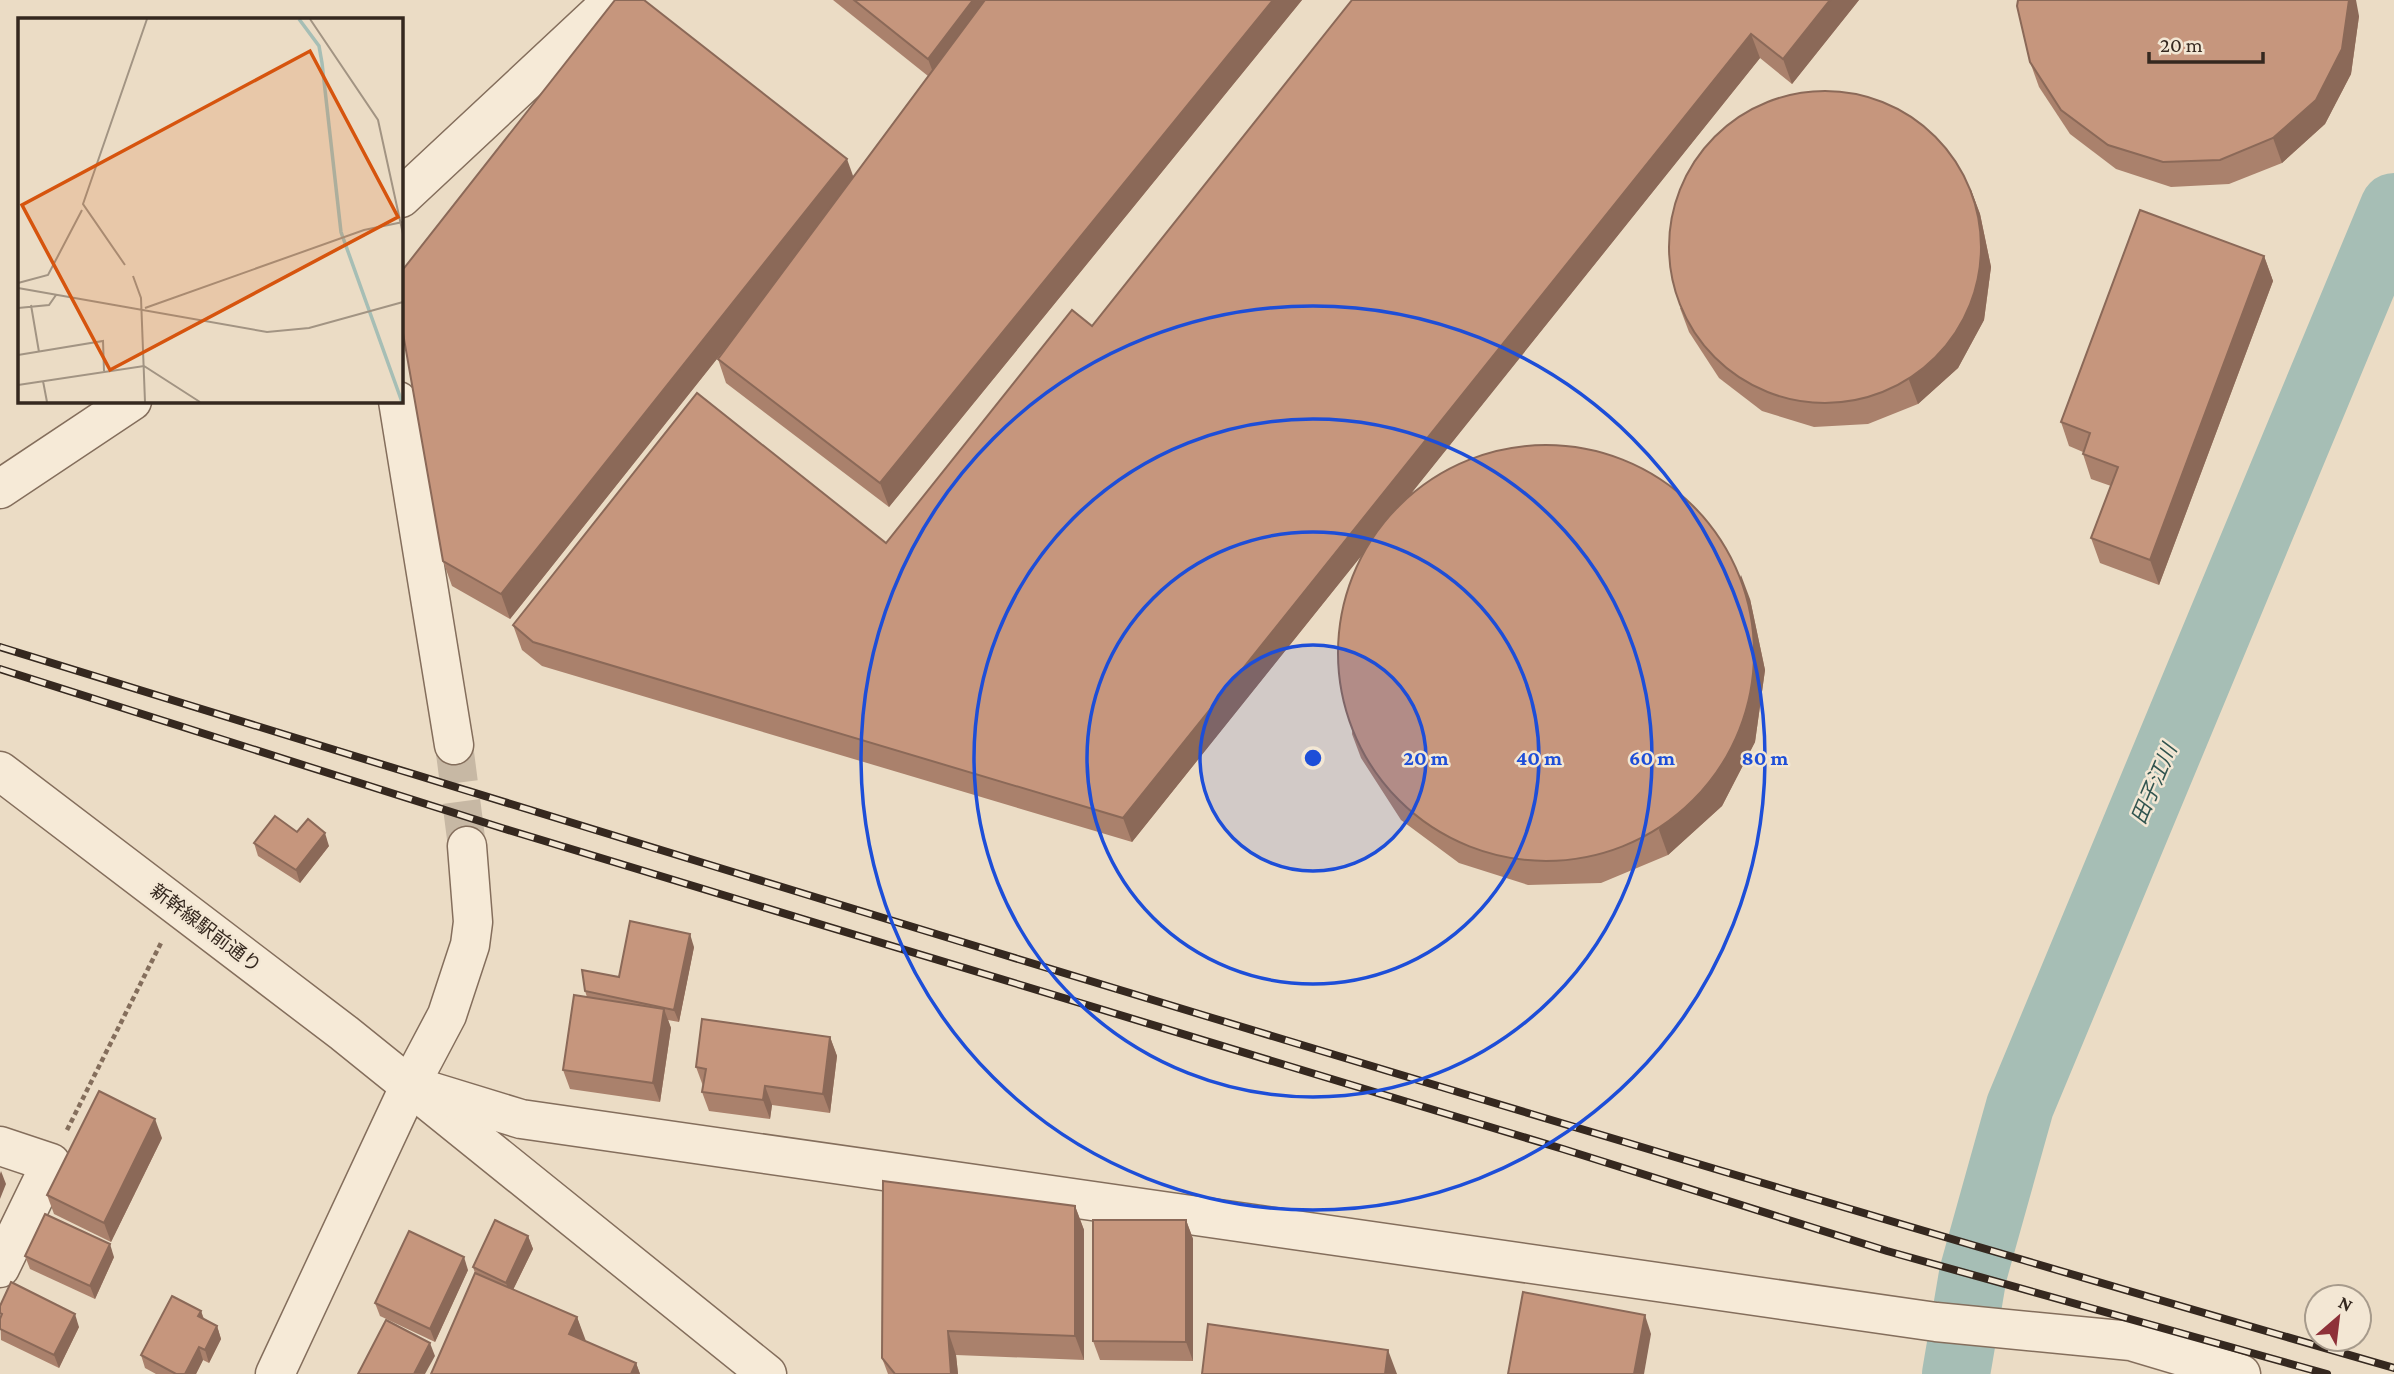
<svg xmlns="http://www.w3.org/2000/svg" width="2394" height="1374" font-family="'Crimson Pro','Noto Sans JP',serif">
<style>
.lines{fill:none;stroke-linecap:round;stroke-linejoin:round}
.river{stroke:#a6beb5;stroke-width:68}
.minor-tunnel{stroke:#c7b8a4;stroke-width:38;stroke-dasharray:38 19;stroke-linecap:butt}
.minor-casing{stroke:#846e5c;stroke-width:41}
.path{stroke:#846e5c;stroke-width:4.5;stroke-dasharray:5 3.5;stroke-linecap:butt}
.minor{stroke:#f6ead7;stroke-width:38}
.rail-casing{stroke:#35281f;stroke-width:8}
.rail{stroke:#f3e7d4;stroke-width:5;stroke-dasharray:16;stroke-linecap:butt}
.wall{fill:#aa816c}
.shaded-wall{fill:#8b6958}
.building{fill:#c6967d;stroke:#8b6958;stroke-width:2}
.ring{fill:none;stroke:#1d4ed8;stroke-width:3.5}
.labels{text-anchor:middle;dominant-baseline:central;stroke-width:5;stroke-linejoin:round;paint-order:stroke}
.street-label{font-size:19px;fill:#35281f;stroke:#f3e7d4}
.water-label{font-size:21px;font-style:italic;fill:#30544f;stroke:#f3e7d4}
.inset-river{fill:none;stroke:#a6beb5;stroke-width:3.5}
.inset-road{fill:none;stroke:#a29483;stroke-width:2}
.view{fill:#d6540e;fill-opacity:0.15;stroke:#d6540e;stroke-width:3.5}
.inset-edge{fill:none;stroke:#35281f;stroke-width:3.5}
.centre{fill:#1d4ed8;stroke:#f3e7d4;stroke-width:3.5}
.ring-label{font-size:21px;text-anchor:middle;font-weight:bold;fill:#1d4ed8;stroke:#f3e7d4;stroke-width:5;stroke-linejoin:round;paint-order:stroke}
</style>
<rect width="100%" height="100%" fill="#ebdcc5"/>
<g class="lines">
<path class="river" d="M1956 1374 1973 1274 2020 1106 2394 207"/>
<path class="minor-tunnel" d="M454 745 467 846"/>
<g class="minor-casing">
<g id="minor">
<path d="M401 198 613 0"/>
<path d="M398 401 454 745"/>
<path d="M0 489 132 401"/>
<path d="M0 771 344 1033 767 1374"/>
<path d="M410 1085 521 1119 1936 1322 2131 1341 2241 1374"/>
<path d="M0 1146 51 1163 0 1268"/>
<path d="M275 1374 410 1085 447 1015 470 945 473 922 467 846"/>
</g>
</g>
<path class="path" d="M67 1130 162 941"/>
<use href="#minor" class="minor"/>
<g class="rail-casing">
<g id="rail">
<path d="M0 647C796 892 1593 1137 2394 1368"/>
<path d="M0 669 505 829 1563 1149 1887 1251 2327 1374"/>
</g>
</g>
<use href="#rail" class="rail"/>
</g>
<g class="wall">
<path d="M833 0H1302L889 507 726 383 718 359 732 340 510 619 452 586 443 561 853 177 928 76Z"/>
<path d="M1352 0H1859L1792 84 1760 58 1412 492 1750 599 1765 670 1755 742 1722 806 1668 855 1601 883 1528 885 1459 863 1401 820 1361 758 1352 734 1362 555 1132 842 542 666 522 650 513 625 886 543 1092 326Z"/>
<path d="M2359 16 2351 74 2325 124 2282 163 2229 184 2171 187 2116 169 2070 134 2039 87 2030 62Z"/>
<path d="M1971 190 1980 214 1991 267 1984 320 1958 368 1918 404 1868 424 1814 427 1762 411 1719 378 1689 332 1680 308Z"/>
<path d="M2264 256 2273 281 2159 585 2100 563 2091 538 2111 486 2091 479 2083 454V452L2069 446 2061 422Z"/>
<path d="M297 832 329 846 300 883 258 856 254 843Z"/>
<path d="M694 947 679 1022 668 1020 671 1028 660 1102 570 1089 563 1070 587 997 585 991Z"/>
<path d="M830 1037 837 1056 830 1113 772 1105 770 1119 709 1111 702 1092 703 1086 696 1067Z"/>
<path d="M162 1138 111 1242 54 1214 47 1195Z"/>
<path d="M1075 1206 1084 1230V1360L956 1355 958 1374H888L882 1358Z"/>
<path d="M495 1220 528 1236 533 1249 513 1290 577 1317 585 1341 636 1363 640 1374H431L475 1273 473 1267Z"/>
<path d="M1186 1220 1193 1239V1361L1100 1360 1093 1341Z"/>
<path d="M25 1256 114 1257 95 1299 30 1269Z"/>
<path d="M468 1270 435 1342 380 1316 375 1303Z"/>
<path d="M0 1306 79 1327 59 1368 1 1340Z"/>
<path d="M201 1311 204 1319 217 1326 221 1339 209 1363 203 1360 196 1374H156L145 1368 141 1355Z"/>
</g>
<g class="shaded-wall">
<path d="M973 0H1001L937 83 928 59Z"/>
<path d="M1273 0H1302L889 507 880 483Z"/>
<path d="M1830 0H1859L1792 84 1783 59Z"/>
<path d="M2349 0H2356L2359 16 2351 74 2325 124 2282 163 2273 138Z"/>
<path d="M1751 34 1760 58 1132 842 1123 818Z"/>
<path d="M847 159 856 184 510 619 501 594Z"/>
<path d="M1971 190 1980 214 1991 267 1984 320 1958 368 1918 404 1909 380Z"/>
<path d="M2264 256 2273 281 2159 585 2150 560Z"/>
<path d="M1741 575 1750 599 1765 670 1755 742 1722 806 1668 855 1659 830Z"/>
<path d="M325 833 329 846 300 883 296 870Z"/>
<path d="M690 934 694 947 679 1022 674 1010Z"/>
<path d="M664 1009 671 1028 660 1102 653 1083Z"/>
<path d="M830 1037 837 1056 830 1113 823 1094Z"/>
<path d="M765 1086 772 1105 770 1119 763 1100Z"/>
<path d="M155 1119 162 1138 111 1242 104 1223Z"/>
<path d="M1 1171 6 1184 0 1199V1174Z"/>
<path d="M1075 1206 1084 1230V1360L1075 1336Z"/>
<path d="M1186 1220 1193 1239V1361L1186 1342Z"/>
<path d="M528 1236 533 1249 510 1296 506 1283Z"/>
<path d="M110 1244 114 1257 95 1299 90 1286Z"/>
<path d="M464 1257 468 1270 435 1342 430 1329Z"/>
<path d="M201 1311 205 1324 198 1316Z"/>
<path d="M75 1314 79 1327 59 1368 54 1355Z"/>
<path d="M1645 1315 1651 1334 1644 1374H1634Z"/>
<path d="M577 1317 586 1341 569 1334Z"/>
<path d="M217 1326 221 1339 209 1363 205 1350Z"/>
<path d="M948 1331 956 1355 958 1374H951Z"/>
<path d="M430 1343 435 1356 425 1374H414Z"/>
<path d="M199 1347 203 1360 196 1374H185Z"/>
<path d="M1388 1350 1397 1374H1385Z"/>
<path d="M636 1363 640 1374H631Z"/>
</g>
<g class="building">
<path d="M615 0H644L847 159 501 594 443 561 401 322V272Z"/>
<path d="M854 0H973L928 59Z"/>
<path d="M985 0H1273L880 483 718 359Z"/>
<path d="M1352 0H1830L1783 59 1751 34 1123 818 533 642 513 625 697 393 886 543 1072 310 1092 326Z"/>
<path d="M2018 0H2349L2342 49 2316 100 2273 138 2220 160 2163 162 2108 145 2061 110 2030 62 2017 6Z"/>
<circle cx="1825" cy="247" r="156"/>
<path d="M2140 210 2264 256 2150 560 2091 538 2118 467 2083 454 2090 433 2061 422Z"/>
<circle cx="1546" cy="653" r="208"/>
<path d="M275 816 297 832 308 819 325 833 296 870 254 843Z"/>
<path d="M630 921 690 934 674 1010 585 991 582 970 619 977Z"/>
<path d="M574 995 664 1009 653 1083 563 1070Z"/>
<path d="M702 1019 830 1037 823 1094 765 1086 763 1100 702 1092 706 1069 696 1067Z"/>
<path d="M99 1091 155 1119 104 1223 47 1195Z"/>
<path d="M883 1181 1075 1206V1336L948 1331 951 1374H895L882 1358Z"/>
<path d="M45 1214 110 1244 90 1286 25 1256Z"/>
<path d="M495 1220 528 1236 506 1283 473 1267Z"/>
<path d="M1093 1220H1186V1342L1093 1341Z"/>
<path d="M409 1231 464 1257 430 1329 375 1303Z"/>
<path d="M475 1273 577 1317 569 1334 636 1363 631 1374H431Z"/>
<path d="M11 1282 75 1314 54 1355 0 1329V1319L2 1314 0 1313V1306Z"/>
<path d="M1523 1292 1645 1315 1634 1374H1508Z"/>
<path d="M172 1296 201 1311 198 1316 217 1326 205 1350 199 1347 185 1374H176L141 1355Z"/>
<path d="M386 1320 430 1343 414 1374H358Z"/>
<path d="M1208 1324 1388 1350 1385 1374H1202Z"/>
</g>
<circle cx="1313" cy="758" r="113" fill="#1d4ed8" fill-opacity=".12"/>
<g class="ring">
<circle cx="1313" cy="758" r="113"/>
<circle cx="1313" cy="758" r="226"/>
<circle cx="1313" cy="758" r="339"/>
<circle cx="1313" cy="758" r="452"/>
</g>
<g class="labels">
<g class="street-label">
<text transform="translate(206 928) rotate(37)">新幹線駅前通り</text>
</g>
<g class="water-label">
<text transform="translate(2154 784) rotate(-67)">田子江川</text>
</g>
</g>
<g transform="translate(18 18)">
<rect width="385" height="385" fill="#ebdcc5"/>
<path class="inset-river" d="M281 1 301 28 304 45 323 214 384 384"/>
<path class="inset-road" d="M292 1 360 102 385 216M107 247 65 186 129 1M115 258 123 280 127 384M0 265 30 257 64 192M0 270 249 314 291 310 385 284M13 287 21 334M0 290 31 287 38 277M127 290 346 212 385 204M0 337 85 323 86 353M25 363 29 384M0 367 126 348 182 384"/>
<path class="view" d="M292 33 380 199 92 352 4 187Z"/>
<rect width="385" height="385" class="inset-edge"/>
</g>
<circle cx="1313" cy="758" r="10" class="centre"/>
<g class="ring-label">
<text x="1426" y="765">20 m</text>
<text x="1539" y="765">40 m</text>
<text x="1652" y="765">60 m</text>
<text x="1765" y="765">80 m</text>
</g>
<g transform="translate(2338 1318) rotate(28)"><circle r="33" fill="#f3e7d4" stroke="#a79b8c" stroke-width="2"/>
<path d="M0-5L12 26L0 18L-12 26Z" fill="#8e3139"/>
<text y="-10" font-size="19" font-weight="bold" text-anchor="middle" fill="#35281f">N</text>
</g>
<path d="M2149 52v10h114v-10" fill="none" stroke="#35281f" stroke-width="3.5"/>
<text x="2160" y="52" font-size="21" fill="#35281f" stroke="#f3e7d4" stroke-width="5" paint-order="stroke">20 m</text>
</svg>
